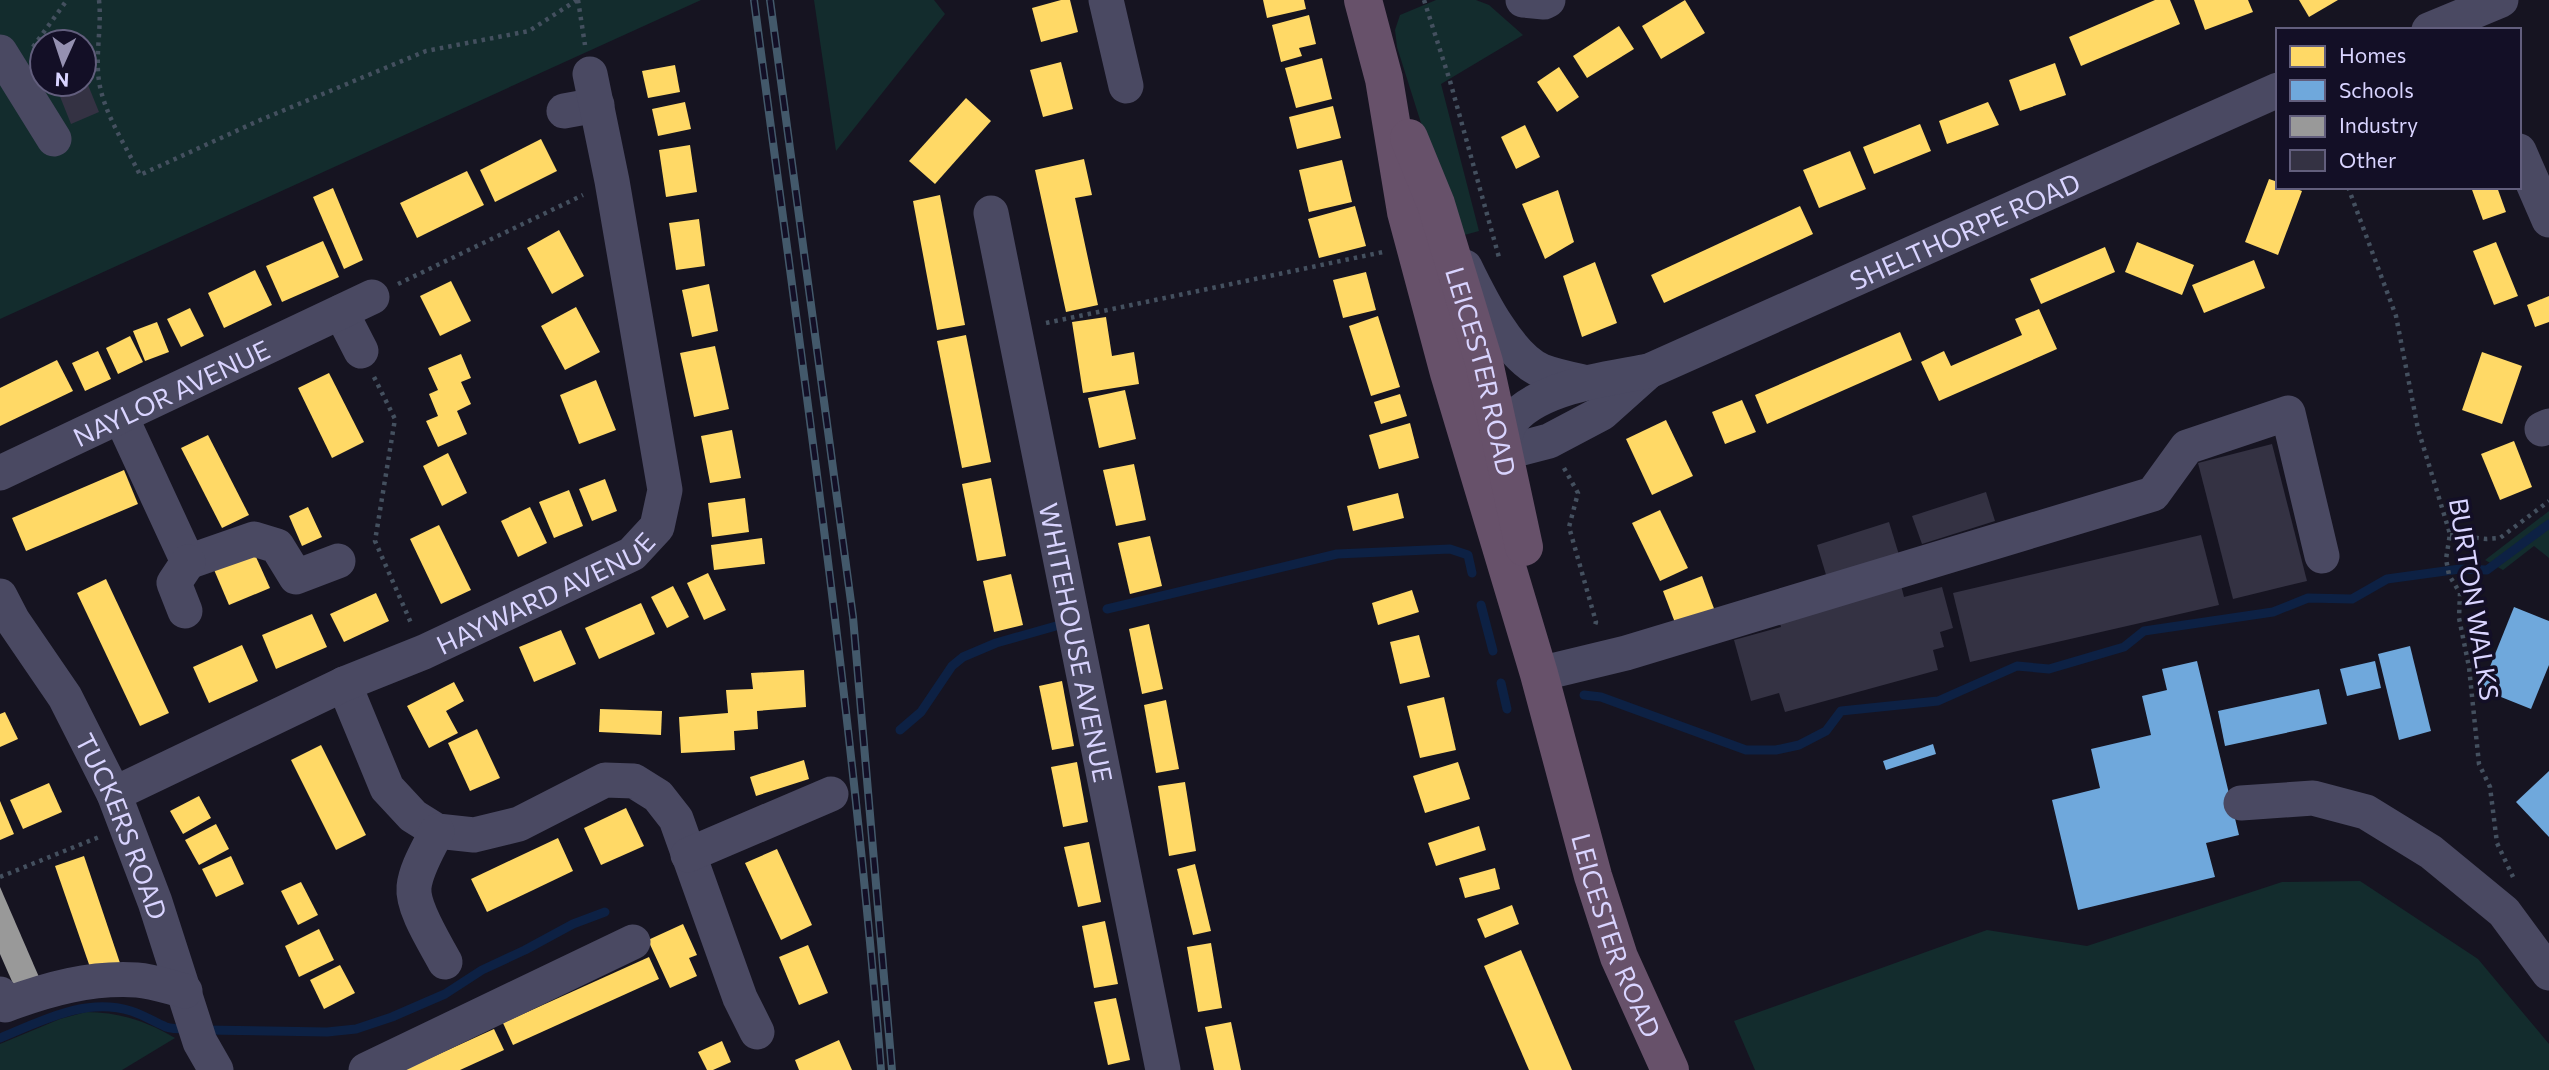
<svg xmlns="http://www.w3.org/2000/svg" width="2549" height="1070" font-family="Commissioner,sans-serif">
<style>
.green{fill:#132c2d;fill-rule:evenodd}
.homes{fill:#ffd966}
.schools{fill:#6fa8dc}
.industry{fill:#999}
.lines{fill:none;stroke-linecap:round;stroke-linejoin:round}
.stream{stroke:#0d2144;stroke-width:9}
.building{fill:#343243}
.path{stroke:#44505f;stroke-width:4.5;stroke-dasharray:3.5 5;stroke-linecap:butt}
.minor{stroke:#4a4962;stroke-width:35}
.highway{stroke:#67516a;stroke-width:38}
.rail-casing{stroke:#43596b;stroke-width:8}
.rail{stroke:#130f26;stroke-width:5;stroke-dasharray:16;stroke-linecap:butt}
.labels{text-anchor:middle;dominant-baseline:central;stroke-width:7;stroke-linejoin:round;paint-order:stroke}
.street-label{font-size:26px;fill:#d9d4ff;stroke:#130f26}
</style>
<rect width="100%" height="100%" fill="#161421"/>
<g class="green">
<path d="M0 0H701L0 319ZM42 42H84V84H42Z"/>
<path d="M814 0H934L945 14 836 151Z"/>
<path d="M1436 0H1476L1489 5 1523 35 1441 84 1479 231 1457 237 1397 47 1395 30 1400 15Z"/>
<path d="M2549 511V558L2534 546 2503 570 2485 560Z"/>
<path d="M2360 881 2478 959 2549 1044V1070H1755L1734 1021 1987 930 2087 946 2282 882Z"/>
<path d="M86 1012C119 1012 146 1021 175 1038L122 1070H0V1044L60 1019Z"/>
</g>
<g class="homes">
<path d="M1061 0H1070L1078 32 1041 42 1032 8Z"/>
<path d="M1263 0H1304L1306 9 1267 18Z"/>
<path d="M1685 0 1705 33 1661 59 1642 26Z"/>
<path d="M2155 0H2170L2180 24 2081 66 2069 37Z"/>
<path d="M2194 0H2248L2253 12 2205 30Z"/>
<path d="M2299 0H2338L2309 17Z"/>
<path d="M1309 15 1316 44 1299 48 1302 56 1281 62 1272 25Z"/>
<path d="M1619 26 1634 49 1587 78 1573 56Z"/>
<path d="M1322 58 1332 99 1296 108 1285 68Z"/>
<path d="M1061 62 1073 109 1043 117 1030 70Z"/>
<path d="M2055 63 2066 95 2020 111 2009 80Z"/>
<path d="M675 65 680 92 648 98 642 71Z"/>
<path d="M1559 67 1579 97 1557 112 1537 82Z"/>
<path d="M966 98 991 121 935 184 909 161Z"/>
<path d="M685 102 691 129 658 136 652 109Z"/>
<path d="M1988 102 1999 125 1947 144 1939 121Z"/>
<path d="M1333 106 1341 138 1297 149 1289 117Z"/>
<path d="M1920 124 1931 151 1874 174 1863 147Z"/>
<path d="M1525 125 1540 157 1516 169 1501 137Z"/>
<path d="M541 139 557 171 495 202 480 170Z"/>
<path d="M690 145 697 192 666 197 659 150Z"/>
<path d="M1850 151 1866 189 1819 208 1803 170Z"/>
<path d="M1084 159 1092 195 1075 198 1098 305 1066 312 1035 170Z"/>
<path d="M1342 160 1352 202 1309 212 1299 170Z"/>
<path d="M467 171 484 205 417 238 400 203Z"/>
<path d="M2269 179 2278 182V187H2291L2302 191 2278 255 2245 242Z"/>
<path d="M2471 187H2497L2506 212 2483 220Z"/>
<path d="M333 188 363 260 344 269 313 197Z"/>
<path d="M1558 190 1574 242 1545 259 1522 204Z"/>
<path d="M940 195 965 325 937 330 913 201Z"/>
<path d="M1355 206 1366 246 1319 258 1308 219Z"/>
<path d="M1800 206 1813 234 1664 303 1651 275Z"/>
<path d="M699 219 705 266 676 270 669 223Z"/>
<path d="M559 230 584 276 552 294 527 248Z"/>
<path d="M323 241 339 277 282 302 266 266Z"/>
<path d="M2137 242 2194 265 2182 295 2125 272Z"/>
<path d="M2496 242 2518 296 2494 305 2473 251Z"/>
<path d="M2105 247 2115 272 2041 304 2030 279Z"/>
<path d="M2254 260 2265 288 2204 313 2192 285Z"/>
<path d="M1595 262 1617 323 1582 337 1563 276Z"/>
<path d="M255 270 272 305 224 328 208 293Z"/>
<path d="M1366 272 1376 310 1343 318 1333 280Z"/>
<path d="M451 281 471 321 440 336 420 296Z"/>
<path d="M709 284 718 331 692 337 682 290Z"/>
<path d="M2549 296V322L2535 327 2527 305Z"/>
<path d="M576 307 600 352 565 370 541 326Z"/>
<path d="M190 308 204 336 181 347 167 319Z"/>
<path d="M2039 309 2057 349 1939 401 1921 362 1944 351 1951 366 2022 335 2015 319Z"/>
<path d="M1378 316 1400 387 1371 396 1349 326Z"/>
<path d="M1106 317 1112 356 1134 352 1139 384 1083 393 1072 322Z"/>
<path d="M157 322 169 352 145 361 133 331Z"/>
<path d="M1900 332 1912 360 1767 424 1755 395Z"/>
<path d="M966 335 991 462 962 468 937 341Z"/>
<path d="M130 336 143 362 118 374 106 348Z"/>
<path d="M715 346 729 409 694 417 680 353Z"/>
<path d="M98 351 111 379 85 391 72 363Z"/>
<path d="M2482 352 2522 366 2502 424 2462 410Z"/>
<path d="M461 354 471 378 461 382 471 404 457 411 467 434 438 447 426 421 438 416 429 394 438 390 428 368Z"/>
<path d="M57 360 73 391 0 426V388Z"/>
<path d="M329 373 364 442 332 458 298 388Z"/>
<path d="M596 380 616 430 579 444 560 395Z"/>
<path d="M1125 390 1136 439 1099 448 1088 398Z"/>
<path d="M1400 394 1407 416 1381 424 1374 402Z"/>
<path d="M1742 400 1756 432 1725 444 1712 412Z"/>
<path d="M1666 420 1693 476 1652 495 1626 439Z"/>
<path d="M1410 423 1419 458 1379 469 1369 435Z"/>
<path d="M732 430 741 478 710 483 701 436Z"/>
<path d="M208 435 249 515 222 528 181 448Z"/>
<path d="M2514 441 2532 487 2500 500 2481 454Z"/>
<path d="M448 453 467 493 442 506 423 466Z"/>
<path d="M1134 464 1146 520 1116 526 1103 470Z"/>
<path d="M124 470 138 504 26 551 12 518Z"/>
<path d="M991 478 1006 556 977 561 962 484Z"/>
<path d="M605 479 617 511 592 521 579 489Z"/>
<path d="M569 490 583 526 554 538 539 502Z"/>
<path d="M1398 493 1404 518 1353 531 1347 506Z"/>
<path d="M745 498 749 532 712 537 708 503Z"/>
<path d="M308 507 322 537 302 546 289 516Z"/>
<path d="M530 507 547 543 518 557 501 521Z"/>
<path d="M1660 510 1688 568 1660 581 1632 523Z"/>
<path d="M439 525 471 590 441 604 410 539Z"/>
<path d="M1150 536 1162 586 1130 594 1118 543Z"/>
<path d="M762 538 765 564 714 570 711 545Z"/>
<path d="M252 548 270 588 229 605 212 565Z"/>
<path d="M708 573 726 610 704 620 687 583Z"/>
<path d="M1011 574 1023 625 994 632 983 581Z"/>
<path d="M1702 576 1716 614 1677 628 1663 591Z"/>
<path d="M106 579 169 713 140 726 77 593Z"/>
<path d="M673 586 689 617 667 628 651 597Z"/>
<path d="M1412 590 1419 612 1378 625 1372 603Z"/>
<path d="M376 593 389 621 344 642 330 614Z"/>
<path d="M641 603 655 634 599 659 585 628Z"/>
<path d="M312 614 327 647 276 669 262 635Z"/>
<path d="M1149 624 1163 689 1142 694 1129 629Z"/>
<path d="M561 630 576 664 534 682 519 647Z"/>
<path d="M1419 635 1430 677 1400 684 1390 642Z"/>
<path d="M242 645 258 681 209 703 193 667Z"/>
<path d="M804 670 806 707 757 711 758 729 734 731 735 750 681 753 679 717 728 713 726 690 753 689 751 673Z"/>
<path d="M1062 681 1074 746 1052 750 1039 686Z"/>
<path d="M454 682 464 701 446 711 458 733 429 748 407 706Z"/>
<path d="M1444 697 1456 750 1420 758 1407 706Z"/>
<path d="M1166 700 1179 769 1156 773 1144 705Z"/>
<path d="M600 709 662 711 661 735 599 732Z"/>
<path d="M5 712 18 739 0 747V714Z"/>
<path d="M477 729 500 778 470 791 448 743Z"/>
<path d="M321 745 366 835 336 850 291 760Z"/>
<path d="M804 760 809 779 756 796 750 777Z"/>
<path d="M1077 762 1088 822 1063 827 1051 767Z"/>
<path d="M1458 762 1470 799 1425 813 1413 776Z"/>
<path d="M1185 782 1196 851 1169 856 1158 786Z"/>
<path d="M49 783 62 812 23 829 10 800Z"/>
<path d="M199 796 211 818 183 834 170 811Z"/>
<path d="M0 801 14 834 0 840Z"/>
<path d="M626 808 644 846 601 865 584 828Z"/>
<path d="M216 824 229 849 199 865 185 840Z"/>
<path d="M1479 826 1486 850 1436 866 1428 843Z"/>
<path d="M558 838 573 871 487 912 471 879Z"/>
<path d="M1089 842 1101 902 1078 907 1064 847Z"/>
<path d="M777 849 812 925 781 940 745 863Z"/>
<path d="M84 856 120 963 92 973 55 866Z"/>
<path d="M231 856 244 884 216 897 202 869Z"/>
<path d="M1195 864 1211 931 1193 935 1177 869Z"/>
<path d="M1495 868 1500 889 1465 898 1459 878Z"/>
<path d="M301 882 318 915 298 925 281 891Z"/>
<path d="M1512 905 1519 924 1485 938 1477 919Z"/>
<path d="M1105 921 1118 984 1094 988 1082 926Z"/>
<path d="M683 924 697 955 689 958 697 976 670 988 648 940Z"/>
<path d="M319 929 334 960 299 977 285 946Z"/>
<path d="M1211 943 1222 1008 1198 1012 1187 947Z"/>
<path d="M808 945 828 993 799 1005 779 957Z"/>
<path d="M1521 950 1572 1070H1529L1484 966Z"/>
<path d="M649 957 659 979 513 1045 503 1023Z"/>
<path d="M340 965 355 993 324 1009 310 980Z"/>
<path d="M1116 998 1130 1060 1108 1065 1094 1002Z"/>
<path d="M1231 1022 1241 1070H1214L1205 1027Z"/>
<path d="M494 1029 504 1050 460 1070H404Z"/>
<path d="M839 1040 852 1070H799L795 1060Z"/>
<path d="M722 1041 731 1062 713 1070H707L698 1052Z"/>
</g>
<g class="schools">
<path d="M2514 607 2549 621V665L2531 709 2481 689Z"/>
<path d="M2410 646 2431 731 2399 740 2378 654Z"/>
<path d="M2197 661 2239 835 2206 843 2215 877 2078 910 2052 800 2100 788 2091 749 2151 735 2142 696 2167 690 2162 669Z"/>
<path d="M2375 661 2381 688 2347 696 2340 669Z"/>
<path d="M2319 689 2327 724 2225 746 2218 711Z"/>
<path d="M1933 744 1936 754 1886 770 1883 761Z"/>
<path d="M2549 771V837L2516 802Z"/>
</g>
<path class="industry" d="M0 887 42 984 18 995 0 954Z"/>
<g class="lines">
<g class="stream">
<path d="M1481 605 1493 651"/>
<path d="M1107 609 1337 554 1450 549 1468 555 1472 573"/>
<path d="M1501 683 1507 709"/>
<path d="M1584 695 1601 697 1746 750H1776L1799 745 1826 731 1841 711 1938 701 2017 666 2049 669 2124 647 2144 631 2273 612 2308 598 2352 599 2387 579 2460 569 2487 570 2549 524"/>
<path d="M900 730 921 712 952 666 963 657 996 643 1056 626"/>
<path d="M205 1030 327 1032 356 1029 392 1017 445 994 482 970 525 950 573 924 605 912"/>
<path d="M0 1038C42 1021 85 997 131 1011 144 1015 154 1022 166 1027 172 1029 181 1029 187 1029"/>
</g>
</g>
<g class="building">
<path d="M84 75 99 112 71 124 55 84H84Z"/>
<path d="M2272 444 2307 581 2233 599 2198 463Z"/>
<path d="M1986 492 1995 521 1922 544 1912 516Z"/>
<path d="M1889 522 1899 555 1827 578 1817 545Z"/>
<path d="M2201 535 2219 605 1970 662 1953 593Z"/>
<path d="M1901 585 1904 597 1942 587 1953 628 1940 632 1944 647 1933 650 1938 670 1785 712 1779 693 1751 701 1734 640 1781 627 1779 619Z"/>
</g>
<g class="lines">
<g class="path">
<path d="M99 0C102 27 95 54 99 81 104 114 126 146 140 175L258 121 426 51 529 31 577 0"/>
<path d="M578 0 585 45"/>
<path d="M1424 0 1450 81 1500 261"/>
<path d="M33 47 67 0"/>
<path d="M2348 187 2396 316 2418 429 2450 534 2446 559 2449 575 2460 593 2459 618 2469 667 2479 764 2490 787 2497 843 2513 877"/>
<path d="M398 284 583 195"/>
<path d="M1046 323 1383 252"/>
<path d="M374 377 395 419 375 541 411 623"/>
<path d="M1564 468 1578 493 1569 527 1596 622 1594 628"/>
<path d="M2450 535 2487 539 2500 538 2549 501"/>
<path d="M0 877 99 837"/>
</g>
<g class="minor">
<path d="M1106 0 1126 86"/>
<path d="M1523 0 1544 2 1548 0"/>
<path d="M2429 30 2501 0"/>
<path d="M0 52 54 139"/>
<path d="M564 111 597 105"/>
<path d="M2519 151 2549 220"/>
<path id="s1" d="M991 213 1163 1070"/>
<path d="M1465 267C1480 298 1509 357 1542 371 1555 376 1570 379 1584 382"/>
<path d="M341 312 361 351"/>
<path d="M121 417 188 562 254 539 277 546 296 577 338 561"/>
<path d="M2542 429 2549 426"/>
<path d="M1482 440 1522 448 1549 441 1602 413 1649 371"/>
<path id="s2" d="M1498 460C1502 447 1505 429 1513 419 1540 387 1609 378 1649 371L2278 90"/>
<path id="s3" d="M0 473 372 297"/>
<path id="s4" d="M0 596 13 621 65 697 114 794 155 902 200 1042 216 1070"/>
<path d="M185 611 174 583 188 562"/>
<path d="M1539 674 1626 653 2153 494 2187 447 2288 413 2322 556"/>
<path d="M344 684 387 788 413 816 437 831 474 835 519 824 605 780 634 781 658 796 676 819 740 998 757 1032"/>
<path id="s5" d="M114 794 344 684 424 652 632 554 657 527 665 490 612 181 590 74"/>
<path d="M2241 803 2313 798 2366 812 2431 852 2504 912 2549 973"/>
<path d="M437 831C429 848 416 868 414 887 412 908 435 943 445 962"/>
<path d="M688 855 831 794"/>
<path d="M0 994 5 1005C48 989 91 977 137 980 153 981 169 987 185 991"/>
<path d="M366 1070 633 942"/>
</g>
<g class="highway">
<path id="s6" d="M1363 0 1384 79 1406 212 1449 373 1539 674 1593 876 1619 957 1670 1070"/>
<path id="s7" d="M1409 138 1436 204 1484 362 1524 547"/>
</g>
<g class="rail-casing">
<g id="rail">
<path d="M754 0C801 356 853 712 881 1070"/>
<path d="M770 0 853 617 892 1070"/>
</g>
</g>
<use href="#rail" class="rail"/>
</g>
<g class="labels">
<g class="street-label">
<text stroke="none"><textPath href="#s2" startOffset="536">SHELTHORPE ROAD</textPath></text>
<text stroke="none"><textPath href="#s7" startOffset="245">LEICESTER ROAD</textPath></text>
<text stroke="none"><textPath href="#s3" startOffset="189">NAYLOR AVENUE</textPath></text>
<text stroke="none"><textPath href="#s5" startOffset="476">HAYWARD AVENUE</textPath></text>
<text transform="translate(2475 599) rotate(81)">BURTON WALKS</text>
<text stroke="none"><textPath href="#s1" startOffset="438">WHITEHOUSE AVENUE</textPath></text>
<text stroke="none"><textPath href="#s4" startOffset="262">TUCKERS ROAD</textPath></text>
<text stroke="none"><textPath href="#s6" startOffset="970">LEICESTER ROAD</textPath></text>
</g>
</g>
<rect x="2276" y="28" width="245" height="161" fill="#130f26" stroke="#625e7d" stroke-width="2"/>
<rect x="2290" y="46" width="35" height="21" fill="#ffd966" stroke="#625e7d" stroke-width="2"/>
<text x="2339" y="63" font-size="21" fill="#d9d4ff">Homes</text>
<rect x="2290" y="80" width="35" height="21" fill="#6fa8dc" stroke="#625e7d" stroke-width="2"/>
<text x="2339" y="98" font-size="21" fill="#d9d4ff">Schools</text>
<rect x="2290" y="116" width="35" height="21" fill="#999999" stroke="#625e7d" stroke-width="2"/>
<text x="2339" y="133" font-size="21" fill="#d9d4ff">Industry</text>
<rect x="2290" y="150" width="35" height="21" fill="#343243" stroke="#625e7d" stroke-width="2"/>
<text x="2339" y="168" font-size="21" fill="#d9d4ff">Other</text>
<g transform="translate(63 63) rotate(183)"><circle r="33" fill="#130f26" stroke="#625e7d" stroke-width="2"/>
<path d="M0-5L12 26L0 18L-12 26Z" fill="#9591b1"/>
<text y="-10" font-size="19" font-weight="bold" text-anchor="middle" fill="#d9d4ff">N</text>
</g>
</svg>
